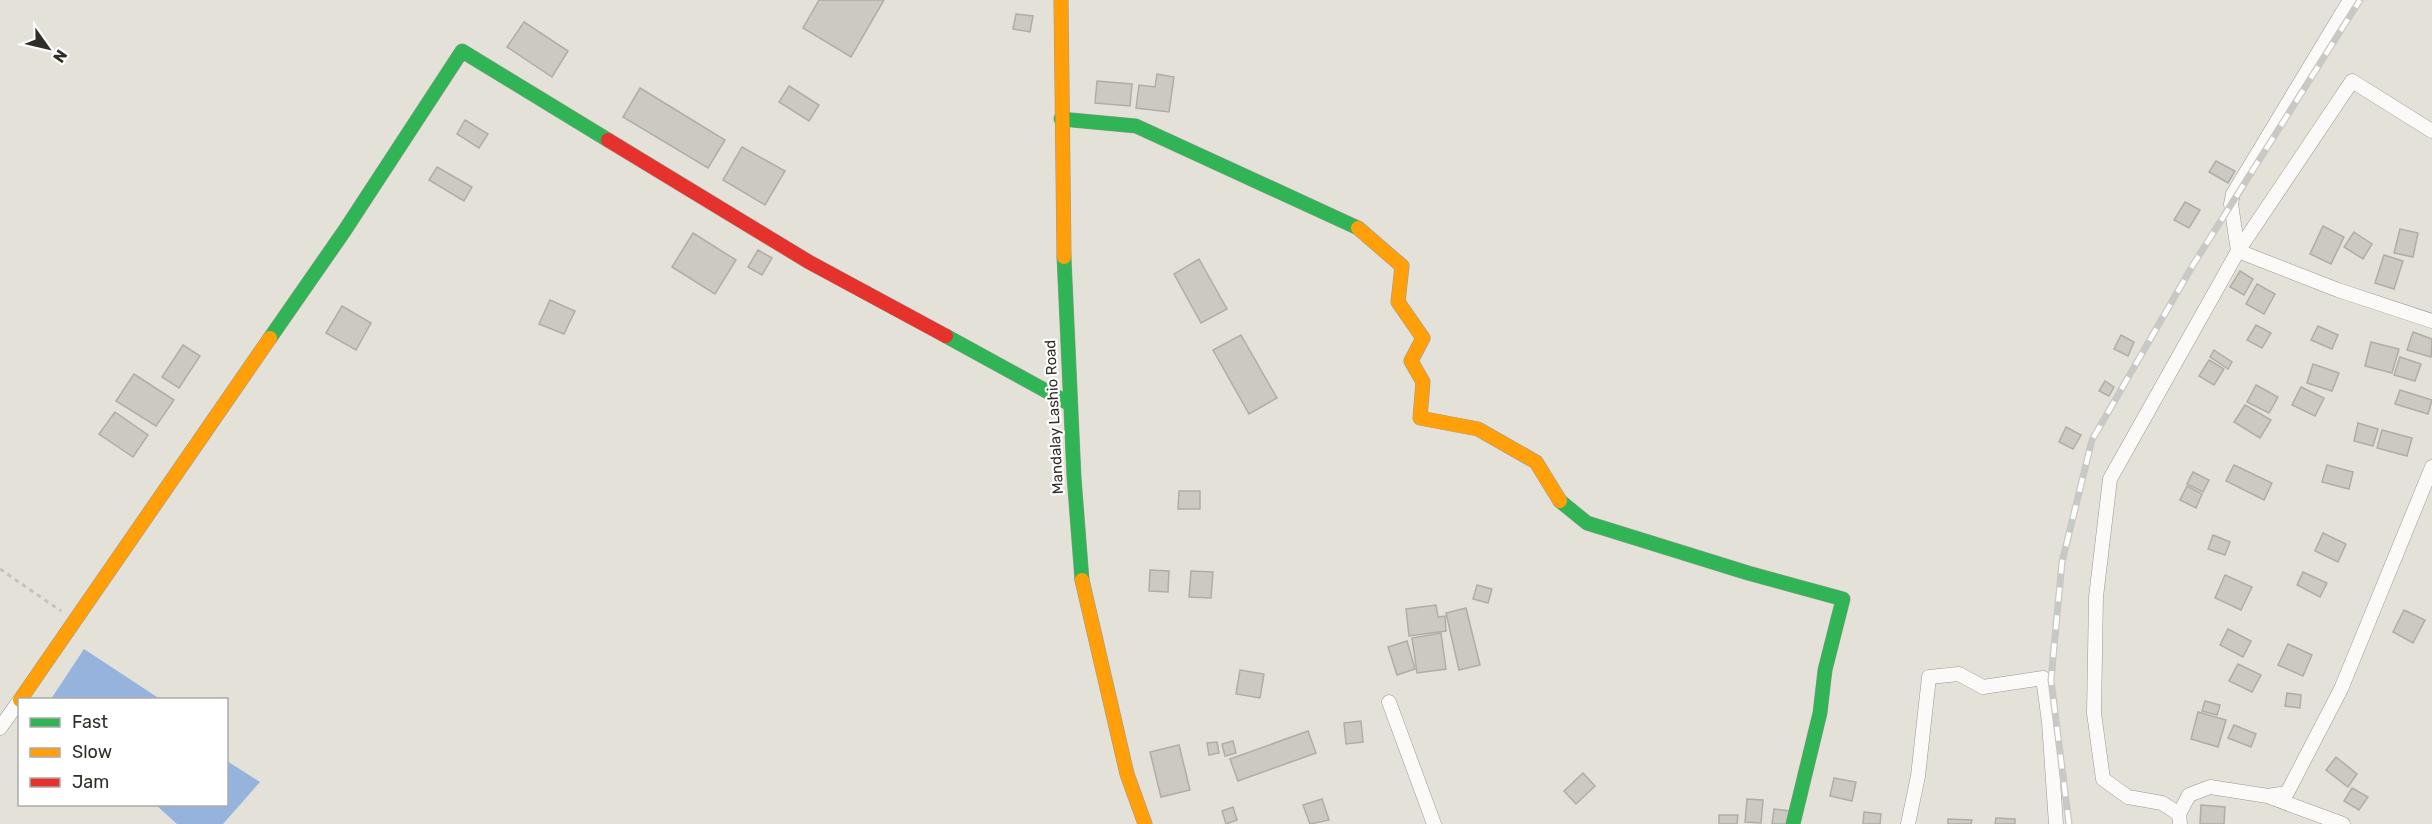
<svg xmlns="http://www.w3.org/2000/svg" width="2432" height="824" font-family="Rubik,sans-serif">
<style>
.water{fill:#96b3de}
.building{fill:#ccc8c2;stroke:#b1ada6;stroke-width:1.5}
.lines{fill:none;stroke-linecap:round;stroke-linejoin:round}
.street-casing{stroke:#9a9891;stroke-width:15}
.fast-casing{stroke:#9a9891;stroke-width:15}
.slow-casing{stroke:#9a9891;stroke-width:15}
.jam-casing{stroke:#9a9891;stroke-width:15}
.path{stroke:#c5c3c0;stroke-width:3;stroke-dasharray:4.5 4.5;stroke-linecap:butt}
.street{stroke:#fbfaf9;stroke-width:14}
.fast{stroke:#30b455;stroke-width:14}
.slow{stroke:#ff9f0a;stroke-width:14}
.jam{stroke:#e5322d;stroke-width:14}
.rail-casing{stroke:#c8c8c4;stroke-width:7}
.rail{stroke:#fff;stroke-width:4.5;stroke-dasharray:14;stroke-linecap:butt}
.labels{text-anchor:middle;dominant-baseline:central;stroke-width:4.5;stroke-linejoin:round;paint-order:stroke}
.street-label{font-size:15px;fill:#302e27;stroke:#fff}
</style>
<rect width="100%" height="100%" fill="#e4e1d8"/>
<g class="water">
<path d="M84 649 160 699H51Z"/>
<path d="M227 761 260 782 223 824H177L156 805 226 804Z"/>
</g>
<g class="building">
<path d="M819 0H884L851 57 803 28Z"/>
<path d="M1016 14 1033 16 1030 32 1013 29Z"/>
<path d="M524 22 568 51 552 77 507 47Z"/>
<path d="M1157 74 1174 77 1169 112 1136 108 1139 85 1155 87Z"/>
<path d="M1097 81 1132 84 1130 106 1095 103Z"/>
<path d="M789 86 819 105 809 121 779 102Z"/>
<path d="M640 88 725 140 708 168 623 117Z"/>
<path d="M465 120 488 134 479 148 457 134Z"/>
<path d="M742 147 785 171 765 205 723 180Z"/>
<path d="M2216 161 2235 171 2228 183 2209 172Z"/>
<path d="M437 167 472 187 464 201 429 180Z"/>
<path d="M2185 202 2200 210 2189 228 2174 220Z"/>
<path d="M2323 226 2344 237 2331 264 2310 254Z"/>
<path d="M2400 229 2418 233 2413 257 2394 253Z"/>
<path d="M2354 232 2372 244 2363 259 2344 247Z"/>
<path d="M693 233 736 260 715 294 672 267Z"/>
<path d="M758 250 772 258 762 275 748 267Z"/>
<path d="M2384 255 2403 261 2394 289 2375 283Z"/>
<path d="M1199 259 1227 309 1201 323 1174 274Z"/>
<path d="M2240 271 2253 279 2244 295 2230 287Z"/>
<path d="M2257 284 2275 294 2264 314 2246 304Z"/>
<path d="M550 300 575 311 564 334 539 324Z"/>
<path d="M342 306 371 323 356 350 326 333Z"/>
<path d="M2256 325 2271 333 2262 348 2247 340Z"/>
<path d="M2318 326 2338 335 2332 349 2311 340Z"/>
<path d="M2413 332 2432 339 2431 357 2407 350Z"/>
<path d="M1241 335 1277 398 1249 414 1213 350Z"/>
<path d="M2121 335 2134 342 2128 356 2114 349Z"/>
<path d="M2371 342 2399 349 2392 373 2365 366Z"/>
<path d="M183 345 200 356 179 388 162 377Z"/>
<path d="M2214 350 2232 362 2228 369 2210 357Z"/>
<path d="M2400 357 2421 364 2415 381 2394 375Z"/>
<path d="M2209 360 2224 369 2214 385 2199 376Z"/>
<path d="M2313 364 2339 373 2332 391 2307 383Z"/>
<path d="M134 374 174 400 156 426 116 401Z"/>
<path d="M2105 381 2114 387 2109 396 2099 391Z"/>
<path d="M2256 385 2278 397 2269 413 2247 402Z"/>
<path d="M2301 387 2324 398 2315 416 2292 405Z"/>
<path d="M2400 390 2432 400 2428 414 2395 404Z"/>
<path d="M2245 405 2271 420 2260 438 2234 422Z"/>
<path d="M115 412 148 435 133 457 99 434Z"/>
<path d="M2358 423 2378 429 2373 446 2354 441Z"/>
<path d="M2066 427 2081 435 2073 449 2059 442Z"/>
<path d="M2382 430 2412 438 2407 456 2377 448Z"/>
<path d="M2234 465 2272 483 2264 500 2226 481Z"/>
<path d="M2327 465 2353 472 2349 489 2322 482Z"/>
<path d="M2193 472 2209 480 2203 492 2187 484Z"/>
<path d="M2187 486 2202 494 2196 508 2180 500Z"/>
<path d="M1179 491H1200V509H1178Z"/>
<path d="M2323 533 2346 544 2338 562 2315 551Z"/>
<path d="M2213 535 2230 542 2225 555 2208 549Z"/>
<path d="M1150 570 1169 571 1168 592 1149 591Z"/>
<path d="M1191 571 1213 572 1211 598 1189 597Z"/>
<path d="M2303 572 2327 583 2320 597 2297 585Z"/>
<path d="M2225 575 2252 587 2241 610 2215 598Z"/>
<path d="M1477 585 1492 589 1488 603 1473 599Z"/>
<path d="M1436 605 1438 617 1445 616 1446 631 1409 636 1406 609Z"/>
<path d="M1466 608 1480 665 1459 670 1446 613Z"/>
<path d="M2404 610 2425 620 2413 643 2393 632Z"/>
<path d="M2228 629 2251 641 2243 657 2220 645Z"/>
<path d="M1441 633 1446 669 1417 673 1412 638Z"/>
<path d="M1407 641 1415 669 1397 675 1388 647Z"/>
<path d="M2288 644 2312 655 2303 676 2278 665Z"/>
<path d="M2238 664 2261 675 2252 692 2229 681Z"/>
<path d="M1240 670 1264 674 1260 698 1236 694Z"/>
<path d="M2287 693 2301 695 2300 708 2285 706Z"/>
<path d="M2205 701 2220 705 2217 715 2202 711Z"/>
<path d="M2198 712 2226 720 2218 747 2191 739Z"/>
<path d="M1361 721 1363 742 1346 744 1344 723Z"/>
<path d="M2234 725 2256 734 2251 747 2228 738Z"/>
<path d="M1308 731 1316 753 1238 781 1230 759Z"/>
<path d="M1233 741 1236 753 1225 756 1222 744Z"/>
<path d="M1217 742 1219 753 1209 755 1207 743Z"/>
<path d="M1179 745 1190 790 1161 797 1150 752Z"/>
<path d="M2336 757 2357 774 2348 787 2326 770Z"/>
<path d="M1583 773 1595 786 1576 804 1564 791Z"/>
<path d="M1834 778 1856 782 1852 801 1830 796Z"/>
<path d="M2352 788 2368 797 2359 810 2344 801Z"/>
<path d="M1322 799 1329 820 1310 824 1303 805Z"/>
<path d="M1747 799 1763 800 1761 823 1745 822Z"/>
<path d="M2201 805 2225 807 2224 824H2200Z"/>
<path d="M1233 807 1237 820 1226 824 1222 811Z"/>
<path d="M1774 809 1790 811 1788 824H1772Z"/>
<path d="M1864 812 1881 814 1880 824H1863Z"/>
<path d="M1719 815H1738L1737 824H1719Z"/>
<path d="M1996 818 2015 819V824H1995Z"/>
<path d="M1948 819 1972 820 1971 824H1948Z"/>
</g>
<g class="lines">
<g class="street-casing">
<g id="street">
<path d="M2350 0 2233 194 2231 204 2238 251 2338 290 2432 321"/>
<path d="M1389 702 1434 824"/>
<path d="M0 728 20 700"/>
<path d="M2270 797 2343 824"/>
<path d="M2179 814 2162 803 2128 797 2103 779 2094 713 2096 597 2110 479 2238 251 2352 81 2432 131"/>
<path d="M1908 824 1918 776 1929 677 1959 674 1983 687 2043 678 2049 722 2056 824"/>
<path d="M2180 824 2179 814 2189 795 2210 787 2268 796 2287 793 2341 689 2432 467"/>
</g>
</g>
<g class="fast-casing">
<g id="fast">
<path d="M1061 119 1136 126 1358 228"/>
<path d="M1064 257 1074 477 1082 580"/>
<path d="M946 336 1070 404"/>
<path d="M270 338 345 230 462 51 608 140"/>
<path d="M1560 501 1587 523 1748 573 1843 599 1825 670 1820 713 1793 824"/>
</g>
</g>
<g class="slow-casing">
<g id="slow">
<path d="M1061 0 1064 257"/>
<path d="M1358 228 1402 266 1398 302 1423 338 1411 361 1423 382 1420 418 1478 429 1536 462 1560 501"/>
<path d="M1082 580 1127 774 1145 824"/>
<path d="M20 700 270 338"/>
</g>
</g>
<g class="jam-casing">
<path id="jam" d="M608 140 809 262 946 336"/>
</g>
<path class="path" d="M0 569 61 611"/>
<use href="#street" class="street"/>
<use href="#fast" class="fast"/>
<use href="#slow" class="slow"/>
<use href="#jam" class="jam"/>
<g class="rail-casing">
<path id="rail" d="M2069 824 2051 680 2062 562 2092 440 2193 265 2360 0"/>
</g>
<use href="#rail" class="rail"/>
</g>
<g class="labels">
<g class="street-label">
<text transform="translate(1054 417) rotate(-93)">Mandalay Lashio Road</text>
</g>
</g>
<rect x="18" y="698" width="210" height="108" fill="#ffffff" stroke="#acaba9" stroke-width="1.5"/>
<rect x="30" y="718" width="30" height="9" fill="#30b455" stroke="#acaba9" stroke-width="1.5"/>
<text x="72" y="728" font-size="18" fill="#302e27">Fast</text>
<rect x="30" y="748" width="30" height="9" fill="#ff9f0a" stroke="#acaba9" stroke-width="1.5"/>
<text x="72" y="758" font-size="18" fill="#302e27">Slow</text>
<rect x="30" y="778" width="30" height="9" fill="#e5322d" stroke="#acaba9" stroke-width="1.5"/>
<text x="72" y="788" font-size="18" fill="#302e27">Jam</text>
<g transform="translate(48 48) rotate(124)" stroke="#ffffff" stroke-width="4.5" paint-order="stroke">
<path d="M0-4.5L10 22L0 15L-10 22Z" fill="#302e27"/>
<text y="-9" font-size="16" font-weight="bold" text-anchor="middle" fill="#302e27">N</text>
</g>
</svg>
